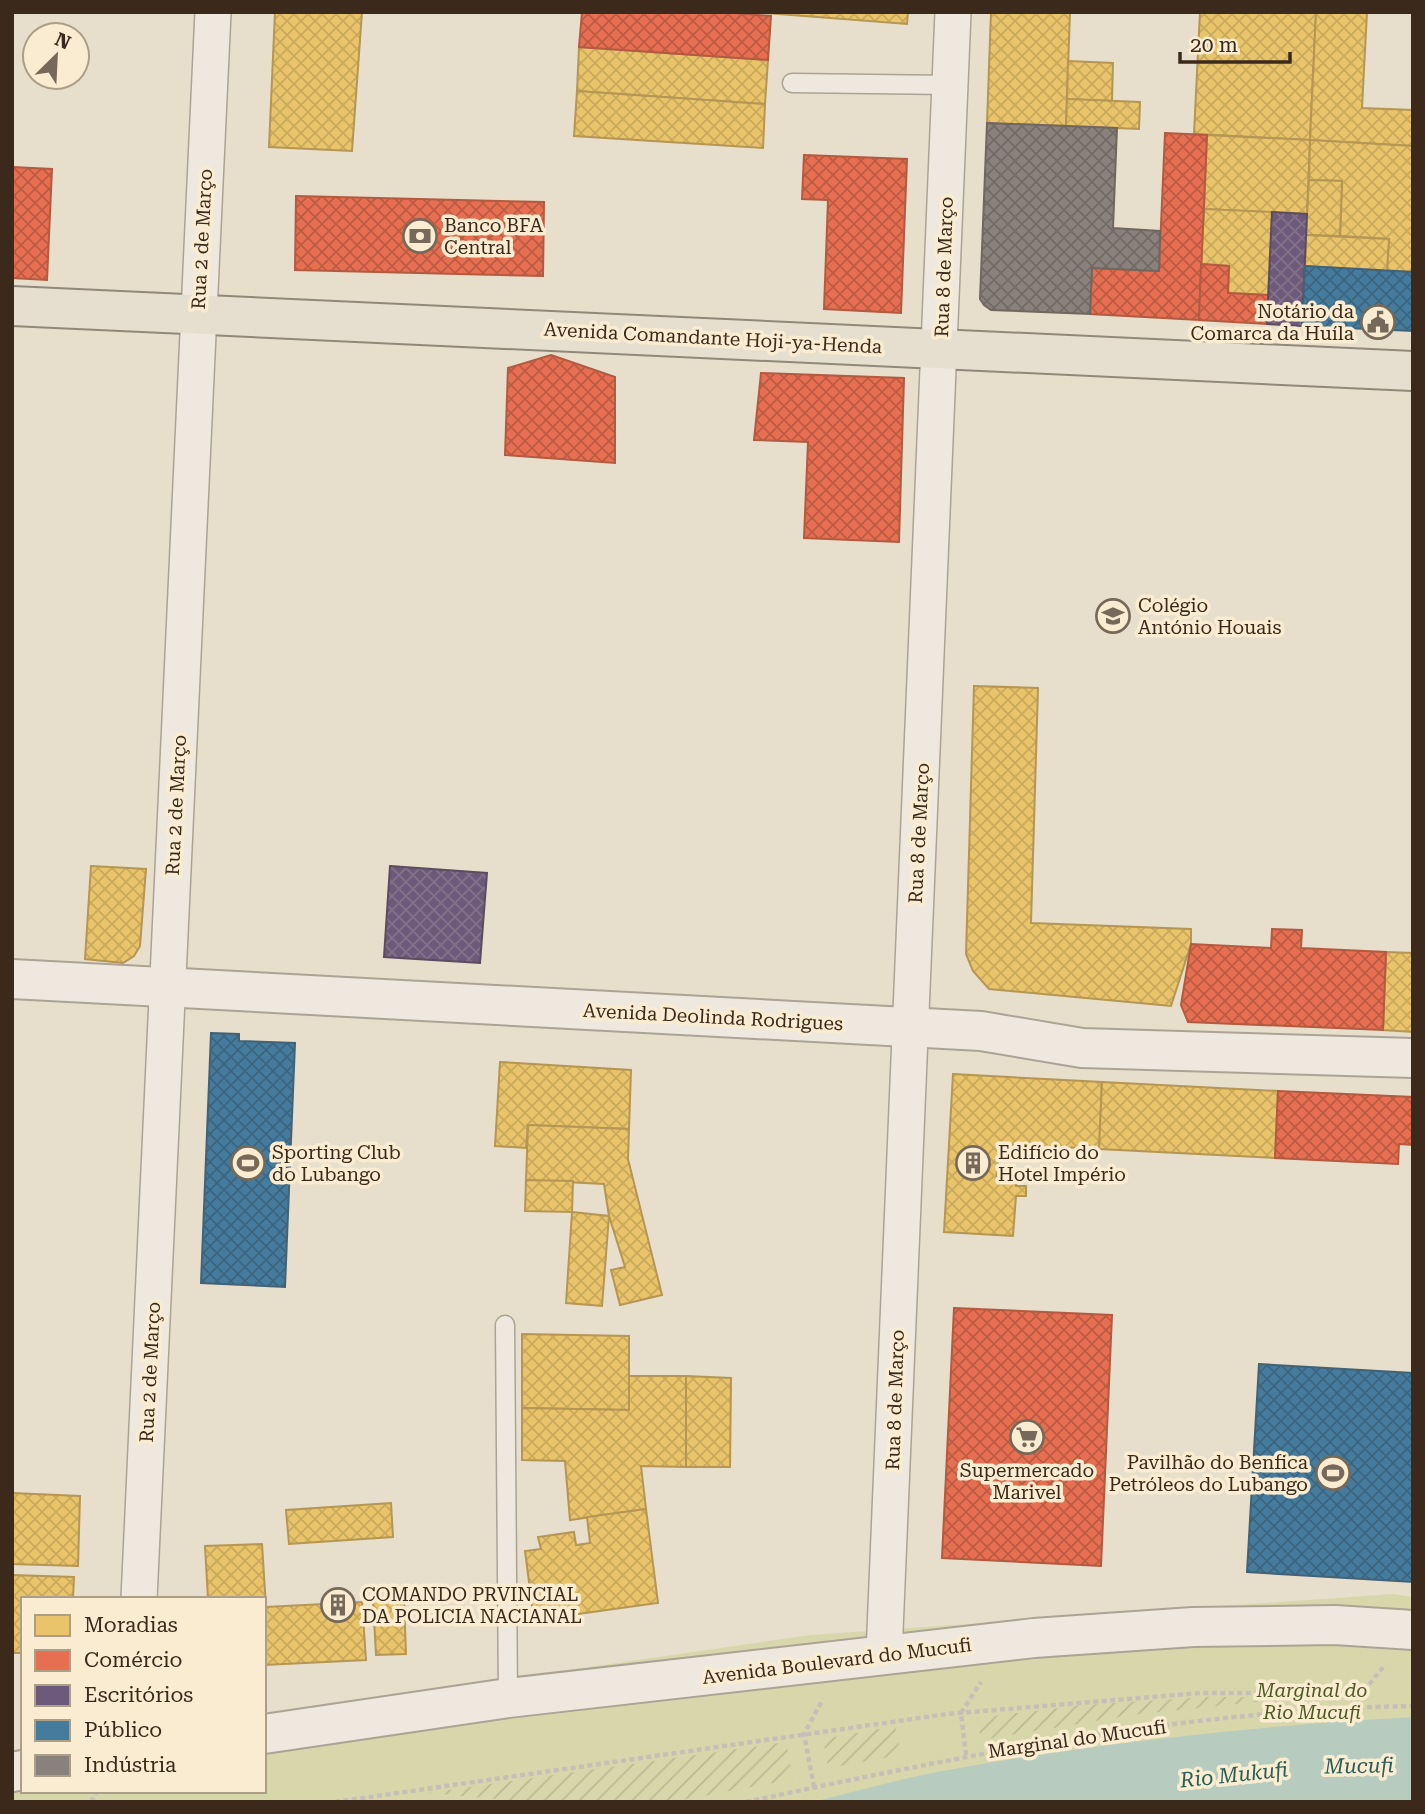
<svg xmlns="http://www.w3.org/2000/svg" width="1425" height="1814" font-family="'Roboto Serif',serif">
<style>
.green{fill:#d8d7ac}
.garden{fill:url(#garden-furrows)}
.water{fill:#b7ccbe}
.homes{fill:url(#homes-cross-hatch);stroke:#b59653;stroke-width:2}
.shops{fill:url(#shops-cross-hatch);stroke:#b35a41;stroke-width:2}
.offices{fill:url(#offices-cross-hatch);stroke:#5e4b5e;stroke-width:2}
.public{fill:url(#public-cross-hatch);stroke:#426376;stroke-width:2}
.industry{fill:url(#industry-cross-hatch);stroke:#72675f;stroke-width:2}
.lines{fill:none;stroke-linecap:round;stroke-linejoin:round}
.service-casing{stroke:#aca395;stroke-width:21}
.minor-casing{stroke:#aca395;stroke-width:38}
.tertiary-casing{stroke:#aca395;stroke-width:42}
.primary-casing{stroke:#91887b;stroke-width:42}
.path{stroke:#c7bfb5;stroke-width:4.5;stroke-dasharray:5 3.5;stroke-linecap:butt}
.service{stroke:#eee8de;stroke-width:18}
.minor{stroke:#eee8de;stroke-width:35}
.tertiary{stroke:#eee8de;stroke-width:38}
.primary{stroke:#e6dece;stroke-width:38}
.labels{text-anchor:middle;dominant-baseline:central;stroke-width:7;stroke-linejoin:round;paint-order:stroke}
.poi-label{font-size:19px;fill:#3b2a1c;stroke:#f9ecd0;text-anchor:start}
.street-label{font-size:19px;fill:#3b2a1c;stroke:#f9ecd0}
.park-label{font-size:19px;font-style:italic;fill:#4d5920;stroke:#f9ecd0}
.water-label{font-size:21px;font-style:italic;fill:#2a5c58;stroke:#f9ecd0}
</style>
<defs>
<pattern id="garden-furrows" width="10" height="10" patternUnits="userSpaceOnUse" patternTransform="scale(1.75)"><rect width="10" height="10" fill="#d8d7ac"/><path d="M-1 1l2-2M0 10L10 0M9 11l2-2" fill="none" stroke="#bab993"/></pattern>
<pattern id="homes-cross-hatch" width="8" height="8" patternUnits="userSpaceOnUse" patternTransform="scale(1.75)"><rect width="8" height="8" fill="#e9c46a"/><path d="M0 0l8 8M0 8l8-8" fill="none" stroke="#c9a95b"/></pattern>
<pattern id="shops-cross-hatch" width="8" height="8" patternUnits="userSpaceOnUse" patternTransform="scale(1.75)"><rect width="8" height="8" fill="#e76f51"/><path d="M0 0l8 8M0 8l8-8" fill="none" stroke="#bc5b42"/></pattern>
<pattern id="offices-cross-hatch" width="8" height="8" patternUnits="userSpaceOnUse" patternTransform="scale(1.75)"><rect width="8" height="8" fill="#6d597a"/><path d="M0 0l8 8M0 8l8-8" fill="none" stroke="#83728a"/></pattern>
<pattern id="public-cross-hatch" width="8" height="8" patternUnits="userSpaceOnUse" patternTransform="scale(1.75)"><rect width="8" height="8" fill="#457b9d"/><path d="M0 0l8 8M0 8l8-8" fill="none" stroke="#3b657f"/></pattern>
<pattern id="industry-cross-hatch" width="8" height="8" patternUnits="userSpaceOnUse" patternTransform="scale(1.75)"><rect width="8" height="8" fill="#8a817c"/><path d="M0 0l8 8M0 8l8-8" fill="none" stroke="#726a65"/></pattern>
</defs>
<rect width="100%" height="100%" fill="#e7decb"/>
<path class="green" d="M1393 1594 1413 1597V1802H12V1750L23 1749V1791H264V1714L811 1635Z"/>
<g class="garden">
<path d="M1206 1697H1307L1131 1715 981 1740 977 1718 1084 1705Z"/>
<path d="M895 1726 901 1755 828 1768 823 1739Z"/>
<path d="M786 1742 793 1779 672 1802H525L428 1793Z"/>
</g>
<path class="water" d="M1413 1717V1802H813C854 1792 896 1780 937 1772 1094 1743 1253 1726 1413 1717Z"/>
<g class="homes">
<path d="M275 12H362L352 151 269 147Z"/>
<path d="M752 12H908L907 24Z"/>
<path d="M991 12H1070L1066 126 987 123Z"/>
<path d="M1200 12H1316L1310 140 1194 134Z"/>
<path d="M1316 12H1367L1362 108 1413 110V146L1310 140Z"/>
<path d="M579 47 768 60 765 104 577 91Z"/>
<path d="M1068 61 1113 63 1112 101 1067 99Z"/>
<path d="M577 91 765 104 763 148 574 136Z"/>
<path d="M1067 99 1140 102 1139 129 1066 126Z"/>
<path d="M1207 135 1310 140 1307 214 1204 209Z"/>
<path d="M1310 140 1413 146V272L1387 271 1389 239 1340 236 1342 181 1309 180Z"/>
<path d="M1309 180 1342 181 1340 236 1306 235Z"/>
<path d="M1204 209 1272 212 1268 295 1228 293 1229 266 1201 264Z"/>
<path d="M1306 235 1389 239 1387 271 1305 266Z"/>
<path d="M974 686 1038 688 1031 923 1191 929V944L1171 1006 989 989 973 971 966 954Z"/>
<path d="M91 866 146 869 140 946 134 956 123 963 85 959Z"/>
<path d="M1386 952 1413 953V1032L1383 1030Z"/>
<path d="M500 1062 631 1070 629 1129 528 1125 526 1148 495 1146Z"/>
<path d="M953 1074 1102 1082 1099 1149 999 1144 997 1177H1017L1016 1186H1026V1196H1016L1013 1236 944 1232Z"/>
<path d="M1102 1082 1278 1091 1275 1158 1099 1149Z"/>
<path d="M528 1125 629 1129 628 1159 662 1295 620 1305 611 1270 625 1267 609 1216 604 1184 526 1180Z"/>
<path d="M526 1180 573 1181 572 1212 525 1211Z"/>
<path d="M572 1212 609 1216 602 1306 566 1303Z"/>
<path d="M522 1334 629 1336V1410L522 1408Z"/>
<path d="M629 1376H686V1467L641 1466 646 1509 570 1520 565 1461 522 1460V1408L629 1410Z"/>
<path d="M686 1376 731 1378 730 1467H686Z"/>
<path d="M12 1493 80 1496 78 1566 12 1564Z"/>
<path d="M391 1503 393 1537 289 1544 286 1510Z"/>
<path d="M646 1509 658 1603 534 1620 525 1551 541 1549 538 1537 574 1532 576 1545 590 1543 587 1517Z"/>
<path d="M262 1544 266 1607 362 1602 366 1660 264 1665V1599H208L205 1546Z"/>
<path d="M12 1575 74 1577 73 1599H23V1653H12Z"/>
<path d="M404 1599 406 1654 376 1655 373 1600Z"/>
</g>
<g class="shops">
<path d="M582 12H722L771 16 768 60 579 47Z"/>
<path d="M1165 133 1207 135 1199 320 1090 314 1092 268 1159 271Z"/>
<path d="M804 155 907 159 901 313 824 309 828 200 802 199Z"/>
<path d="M12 167 52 169 47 280 12 278Z"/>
<path d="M296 196 544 202 543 276 295 270Z"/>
<path d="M1201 264 1229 266 1228 293 1268 295 1267 324 1199 320Z"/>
<path d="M551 355 615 377V463L505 455 508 368Z"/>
<path d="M761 373 904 378 899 542 804 538 808 442 754 440Z"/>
<path d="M1272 929 1302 930 1301 948 1386 952 1383 1030 1188 1022 1181 1005 1191 944 1271 948Z"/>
<path d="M1278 1091 1413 1097V1145L1399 1144 1398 1164 1275 1158Z"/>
<path d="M954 1308 1112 1315 1101 1566 942 1558Z"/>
</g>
<g class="offices">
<path d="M1272 212 1307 214 1302 326 1267 324Z"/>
<path d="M390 866 487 873 480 963 384 957Z"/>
</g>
<g class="public">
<path d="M1305 266 1413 272V331L1302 326Z"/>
<path d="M211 1033 239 1034V1041L295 1043 285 1287 201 1283Z"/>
<path d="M1259 1364 1413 1373V1582L1247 1572Z"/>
</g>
<path class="industry" d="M987 123 1117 128 1113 228 1160 231 1159 271 1092 268 1090 314 991 310 984 305 980 299Z"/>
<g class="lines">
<g class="service-casing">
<g id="service">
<path d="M792 83 950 85"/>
<path d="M505 1325 508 1698"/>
</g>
</g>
<g class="minor-casing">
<g id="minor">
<path d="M139 1599 213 12"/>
<path d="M884 1655 953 12"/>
</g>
</g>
<g class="tertiary-casing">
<g id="tertiary">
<path d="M12 979 981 1031 1082 1048 1413 1058"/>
<path d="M264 1734 508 1698 1034 1638 1193 1627 1335 1625 1413 1630"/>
<path d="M12 1772 23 1770"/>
</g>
</g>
<g class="primary-casing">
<path id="primary" d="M12 306 1413 371"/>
</g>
<g class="path">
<path d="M966 1755 961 1713 981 1682"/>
<path d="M814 1787 804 1734 823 1699"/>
<path d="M91 1802 97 1791"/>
<path d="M335 1802 947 1714 1200 1693H1362L1385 1665"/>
<path d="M746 1802C966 1755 1187 1710 1413 1706"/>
</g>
<use href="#service" class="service"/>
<use href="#minor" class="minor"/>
<use href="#tertiary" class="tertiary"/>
<use href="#primary" class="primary"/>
</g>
<defs>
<g id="bank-ring" transform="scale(1.75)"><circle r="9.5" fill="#f9ecd0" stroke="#776959" stroke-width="1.5"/><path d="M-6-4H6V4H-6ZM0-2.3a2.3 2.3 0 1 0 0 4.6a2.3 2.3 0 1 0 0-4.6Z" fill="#776959"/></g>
<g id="civic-ring" transform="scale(1.75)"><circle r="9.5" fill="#f9ecd0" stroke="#776959" stroke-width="1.5"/><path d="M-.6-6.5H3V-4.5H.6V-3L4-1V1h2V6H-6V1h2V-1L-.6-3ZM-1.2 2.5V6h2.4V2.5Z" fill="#776959"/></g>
<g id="school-ring" transform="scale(1.75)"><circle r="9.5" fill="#f9ecd0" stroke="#776959" stroke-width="1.5"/><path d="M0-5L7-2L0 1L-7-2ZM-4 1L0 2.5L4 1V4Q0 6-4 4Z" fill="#776959"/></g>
<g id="stadium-ring" transform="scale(1.75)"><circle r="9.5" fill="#f9ecd0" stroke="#776959" stroke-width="1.5"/><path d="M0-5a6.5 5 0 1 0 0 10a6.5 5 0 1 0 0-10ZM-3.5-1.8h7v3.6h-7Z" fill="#776959"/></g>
<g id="building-ring" transform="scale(1.75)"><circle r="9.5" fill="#f9ecd0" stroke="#776959" stroke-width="1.5"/><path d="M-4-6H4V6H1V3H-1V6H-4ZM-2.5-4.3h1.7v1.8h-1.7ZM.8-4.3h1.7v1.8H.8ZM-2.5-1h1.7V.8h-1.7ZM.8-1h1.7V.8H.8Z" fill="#776959"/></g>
<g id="supermarket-ring" transform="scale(1.75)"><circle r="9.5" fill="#f9ecd0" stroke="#776959" stroke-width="1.5"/><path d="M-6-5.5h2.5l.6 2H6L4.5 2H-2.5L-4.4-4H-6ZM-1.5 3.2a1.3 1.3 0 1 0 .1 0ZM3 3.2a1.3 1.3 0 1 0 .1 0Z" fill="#776959"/></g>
</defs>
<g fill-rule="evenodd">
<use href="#bank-ring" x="420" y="236"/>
<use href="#civic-ring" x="1378" y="322"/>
<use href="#school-ring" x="1113" y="616"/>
<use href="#stadium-ring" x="248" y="1163"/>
<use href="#building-ring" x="973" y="1163"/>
<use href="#supermarket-ring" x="1027" y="1437"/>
<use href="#stadium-ring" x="1333" y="1473"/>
<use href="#building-ring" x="338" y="1605"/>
</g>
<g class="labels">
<g class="poi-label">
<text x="444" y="225">Banco BFA<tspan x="444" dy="22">Central</tspan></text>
<text x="1354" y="311" text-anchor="end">Notário da<tspan x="1354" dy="22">Comarca da Huíla</tspan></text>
<text x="1138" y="605">Colégio<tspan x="1138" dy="22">António Houais</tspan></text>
<text x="272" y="1152">Sporting Club<tspan x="272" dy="22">do Lubango</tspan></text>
<text x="998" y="1152">Edifício do<tspan x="998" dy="22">Hotel Império</tspan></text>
<text x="1308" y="1462" text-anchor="end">Pavilhão do Benfica<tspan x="1308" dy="22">Petróleos do Lubango</tspan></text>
<text x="1027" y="1470" text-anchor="middle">Supermercado<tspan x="1027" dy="22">Marivel</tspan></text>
<text x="362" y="1594">COMANDO PRVINCIAL<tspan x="362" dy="22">DA POLICIA NACIANAL</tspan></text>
</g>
<g class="street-label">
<text transform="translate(202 239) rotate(-87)">Rua 2 de Março</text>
<text transform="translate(944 267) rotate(-88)">Rua 8 de Março</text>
<text transform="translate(713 338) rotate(3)">Avenida Comandante Hoji-ya-Henda</text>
<text transform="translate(176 805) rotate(-87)">Rua 2 de Março</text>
<text transform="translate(919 833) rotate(-87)">Rua 8 de Março</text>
<text transform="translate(713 1017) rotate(3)">Avenida Deolinda Rodrigues</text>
<text transform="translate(150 1372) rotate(-87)">Rua 2 de Março</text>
<text transform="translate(895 1400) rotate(-88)">Rua 8 de Março</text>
<text transform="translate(837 1661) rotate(-7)">Avenida Boulevard do Mucufi</text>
<text transform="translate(1077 1739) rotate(-8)">Marginal do Mucufi</text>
</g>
<g class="park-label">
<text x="1312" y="1690">Marginal do<tspan x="1312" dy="22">Rio Mucufi</tspan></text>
</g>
<g class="water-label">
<text transform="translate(1359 1766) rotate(-1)">Mucufi</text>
<text transform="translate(1234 1775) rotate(-6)">Rio Mukufi</text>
</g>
</g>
<rect width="1425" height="1814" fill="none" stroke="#3b2a1c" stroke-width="28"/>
<rect x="21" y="1597" width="245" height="196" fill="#f9ecd0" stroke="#ad9e88" stroke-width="2"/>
<rect x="35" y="1615" width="35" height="21" fill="#e9c46a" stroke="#ad9e88" stroke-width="2"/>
<text x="84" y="1632" font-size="21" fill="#3b2a1c">Moradias</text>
<rect x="35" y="1650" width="35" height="21" fill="#e76f51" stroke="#ad9e88" stroke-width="2"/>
<text x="84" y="1667" font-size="21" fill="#3b2a1c">Comércio</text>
<rect x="35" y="1685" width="35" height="21" fill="#6d597a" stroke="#ad9e88" stroke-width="2"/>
<text x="84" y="1702" font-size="21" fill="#3b2a1c">Escritórios</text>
<rect x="35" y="1720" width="35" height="21" fill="#457b9d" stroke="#ad9e88" stroke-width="2"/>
<text x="84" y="1737" font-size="21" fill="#3b2a1c">Público</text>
<rect x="35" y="1755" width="35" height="21" fill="#8a817c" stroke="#ad9e88" stroke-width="2"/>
<text x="84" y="1772" font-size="21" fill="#3b2a1c">Indústria</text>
<g transform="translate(56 56) rotate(24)"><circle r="33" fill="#f9ecd0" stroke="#ad9e88" stroke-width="2"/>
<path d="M0-5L12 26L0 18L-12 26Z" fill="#776959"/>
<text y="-10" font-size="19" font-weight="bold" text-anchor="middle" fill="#3b2a1c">N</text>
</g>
<path d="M1180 52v10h110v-10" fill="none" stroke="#3b2a1c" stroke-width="3.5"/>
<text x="1190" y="52" font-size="21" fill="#3b2a1c" stroke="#f9ecd0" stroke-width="5" paint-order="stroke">20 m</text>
</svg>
